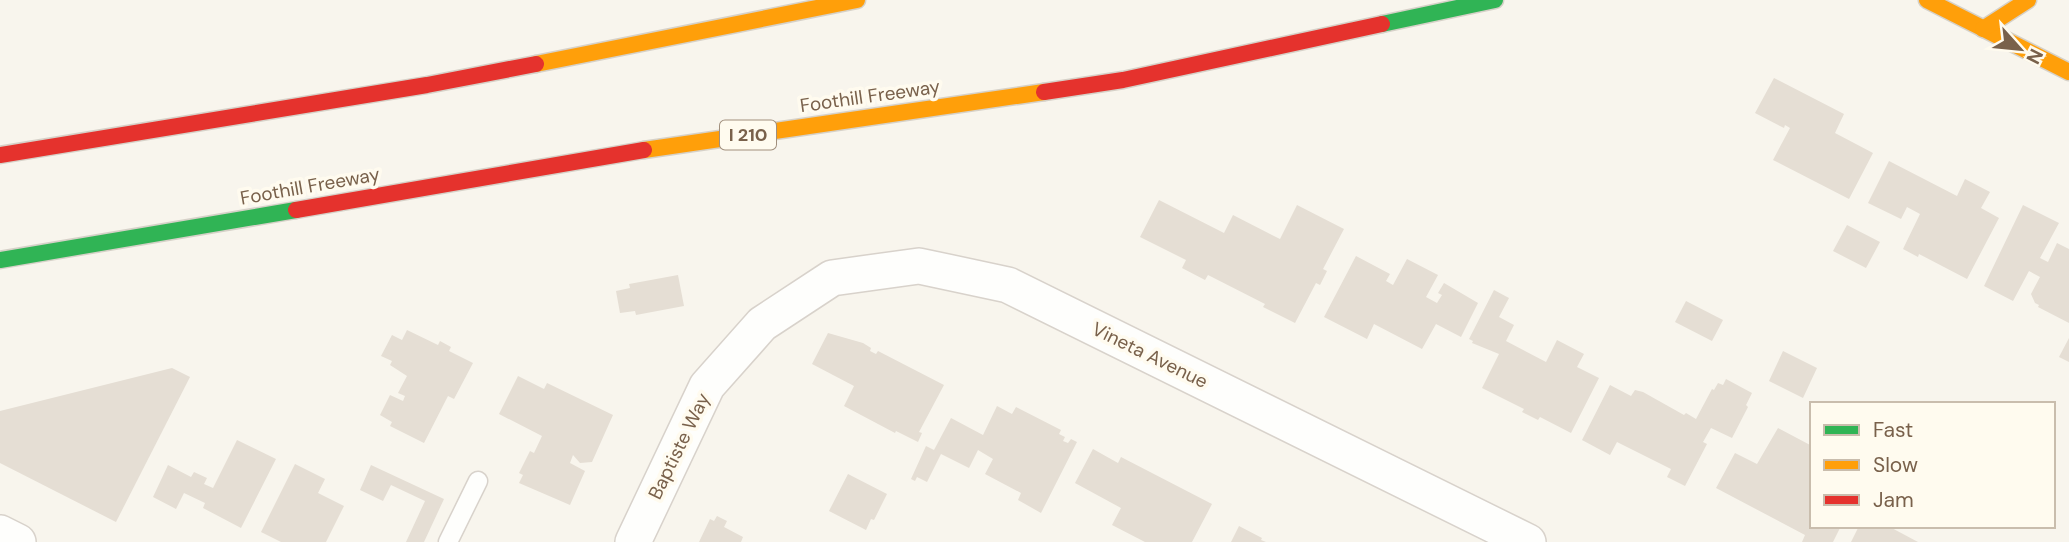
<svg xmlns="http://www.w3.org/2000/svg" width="2069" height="542" font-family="'DM Sans',sans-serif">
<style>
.building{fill:#e5ded4}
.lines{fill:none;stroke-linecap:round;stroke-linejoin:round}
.lane-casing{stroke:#d8d2cb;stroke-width:21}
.street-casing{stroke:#d8d2cb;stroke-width:38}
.fast-casing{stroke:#d6d1c8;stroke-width:19}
.slow-casing{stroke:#d6d1c8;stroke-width:19}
.jam-casing{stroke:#d6d1c8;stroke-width:19}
.lane{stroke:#fefefc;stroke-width:18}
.street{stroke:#fefefc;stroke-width:35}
.fast{stroke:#30b455;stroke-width:16}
.slow{stroke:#ff9f0a;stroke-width:16}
.jam{stroke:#e5322d;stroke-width:16}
.labels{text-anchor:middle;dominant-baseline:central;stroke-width:7;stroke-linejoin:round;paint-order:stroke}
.shield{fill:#fffbef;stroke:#a18f7c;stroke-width:2}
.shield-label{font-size:18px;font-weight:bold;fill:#79614b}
.street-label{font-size:19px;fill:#79614b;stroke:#fffbef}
</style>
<rect width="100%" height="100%" fill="#f8f5ed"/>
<g class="building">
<path d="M1774 78 1844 114 1835 133 1873 153 1849 199 1773 160 1790 128 1785 125 1784 128 1755 113Z"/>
<path d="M1889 161 1957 196 1965 179 1990 192 1981 208 1999 218 1967 279 1919 254 1918 257 1903 249 1920 214 1907 207 1901 219 1868 203Z"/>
<path d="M1159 200 1224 233 1233 215 1280 239 1297 205 1344 229 1323 269 1327 271 1320 285 1316 283 1295 323 1263 307 1265 304 1208 275 1205 280 1182 268 1186 260 1140 237Z"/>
<path d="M2023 205 2059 223 2040 258 2048 262 2057 243 2069 249V323L2038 307 2039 305 2035 303 2031 294 2040 277 2029 271 2013 301 1984 286Z"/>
<path d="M1847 225 1880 242 1866 268 1833 251Z"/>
<path d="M1356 256 1390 274 1386 281 1393 285 1407 259 1438 275 1426 297 1437 303 1442 295 1438 293 1444 283 1478 303 1461 337 1436 324 1422 349 1374 324 1367 339 1324 317Z"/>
<path d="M678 275 684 306 636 315 635 311 620 313 616 291 630 288 629 284Z"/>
<path d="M1494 290 1509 298 1499 317 1514 325 1506 341 1546 362 1557 340 1584 354 1577 367 1599 378 1571 433 1540 417 1538 420 1522 412 1524 409 1482 388 1499 354 1472 343 1473 341 1469 339Z"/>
<path d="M1686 301 1723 320 1712 341 1675 322Z"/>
<path d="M407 330 438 345 440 341 451 347 449 351 473 363 454 399 448 396 424 443 390 426 392 422 380 415 390 395 403 401 405 396 398 393 407 376 390 365 392 361 381 356 392 335 402 340Z"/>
<path d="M828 333 863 343 871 348 870 351 876 354 878 351 944 385 919 432 922 433 918 442 896 431 895 433 844 406 854 386 812 364Z"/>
<path d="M2069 338V362L2059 357Z"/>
<path d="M1783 351 1817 368 1803 398 1769 381Z"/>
<path d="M172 368 190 377 116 522 0 463V411Z"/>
<path d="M518 376 544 389 547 383 613 415 592 462 580 463 573 455 570 463 585 471 570 505 519 483 523 475 519 473 530 451 534 453 542 436 499 414Z"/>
<path d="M1726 379 1752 393 1746 405 1748 407 1732 438 1711 428 1703 442 1707 444 1685 486 1667 477 1671 469 1617 442 1610 455 1582 440 1610 385 1631 396 1635 390 1643 392 1684 415 1686 413 1696 419 1712 389 1714 390 1718 383 1723 385Z"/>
<path d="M997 406 1012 414 1016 407 1061 430 1059 434 1065 437 1063 441 1068 443 1071 439 1077 442 1041 513 1018 500 1021 493 985 474 993 459 978 450 969 468 941 454 927 482 917 477 915 481 911 479 926 446 934 450 951 418 983 435Z"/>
<path d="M1778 428 1812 446V526H1841L1833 542H1802L1805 535 1716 488 1735 453 1757 464Z"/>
<path d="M237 440 276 459 241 528 203 508 205 503 184 493 176 509 153 497 168 465 191 477 194 472 207 478 204 484 213 488Z"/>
<path d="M1093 449 1118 463 1121 457 1212 504 1192 542H1145L1112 525 1121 508 1075 483Z"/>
<path d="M295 464 325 479 318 493 344 506 326 542H281L261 532Z"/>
<path d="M371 465 444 499 424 542H406L425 501 391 485 383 501 360 490Z"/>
<path d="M848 474 887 494 874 520 871 519 866 530 829 511Z"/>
<path d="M717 516 727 521 724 527 743 537 741 542H699L710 519 714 521Z"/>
<path d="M1239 526 1262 538 1261 540 1266 542H1231Z"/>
<path d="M1859 526H1888L1918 542H1851Z"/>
</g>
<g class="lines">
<g class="lane-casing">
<path id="lane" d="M448 542 478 481"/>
</g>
<g class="street-casing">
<g id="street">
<path d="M0 533 18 542"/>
<path d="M633 542 707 386 762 324 832 278 919 266 1008 285 1528 542"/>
</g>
</g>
<g class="fast-casing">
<g id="fast">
<path d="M1382 24 1495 0"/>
<path d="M0 260 296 210"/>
</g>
</g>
<g class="slow-casing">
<g id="slow">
<path d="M1927 0 2069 72"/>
<path d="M1983 29 2028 0"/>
<path d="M536 64 857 0"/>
<path d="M644 150 1044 92"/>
</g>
</g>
<g class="jam-casing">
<g id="jam">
<path d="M1044 92 1123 80 1382 24"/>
<path d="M0 155 427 85 536 64"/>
<path d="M296 210 644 150"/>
</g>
</g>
<use href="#lane" class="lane"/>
<use href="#street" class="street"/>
<use href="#fast" class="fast"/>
<use href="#slow" class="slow"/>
<use href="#jam" class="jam"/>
</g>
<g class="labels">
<rect class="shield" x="720" y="120.5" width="56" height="29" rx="5"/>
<g class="shield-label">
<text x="748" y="135">I 210</text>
</g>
<g class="street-label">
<text transform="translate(870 96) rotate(-8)">Foothill Freeway</text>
<text transform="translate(310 186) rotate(-10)">Foothill Freeway</text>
<text transform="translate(1150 355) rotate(26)">Vineta Avenue</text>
<text transform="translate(679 446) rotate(-64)">Baptiste Way</text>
</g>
</g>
<rect x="1810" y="402" width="245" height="126" fill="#fffbef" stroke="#c9bdad" stroke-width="2"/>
<rect x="1824" y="425" width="35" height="10" fill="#30b455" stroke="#c9bdad" stroke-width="2"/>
<text x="1873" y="437" font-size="21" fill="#79614b">Fast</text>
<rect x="1824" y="460" width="35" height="10" fill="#ff9f0a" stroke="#c9bdad" stroke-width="2"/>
<text x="1873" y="472" font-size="21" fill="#79614b">Slow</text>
<rect x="1824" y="495" width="35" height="10" fill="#e5322d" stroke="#c9bdad" stroke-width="2"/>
<text x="1873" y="507" font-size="21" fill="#79614b">Jam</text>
<g transform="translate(2020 49) rotate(117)" stroke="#fffbef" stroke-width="5" paint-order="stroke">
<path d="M0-5L12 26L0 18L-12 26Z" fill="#79614b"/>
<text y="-10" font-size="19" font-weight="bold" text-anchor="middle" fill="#79614b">N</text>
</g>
</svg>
